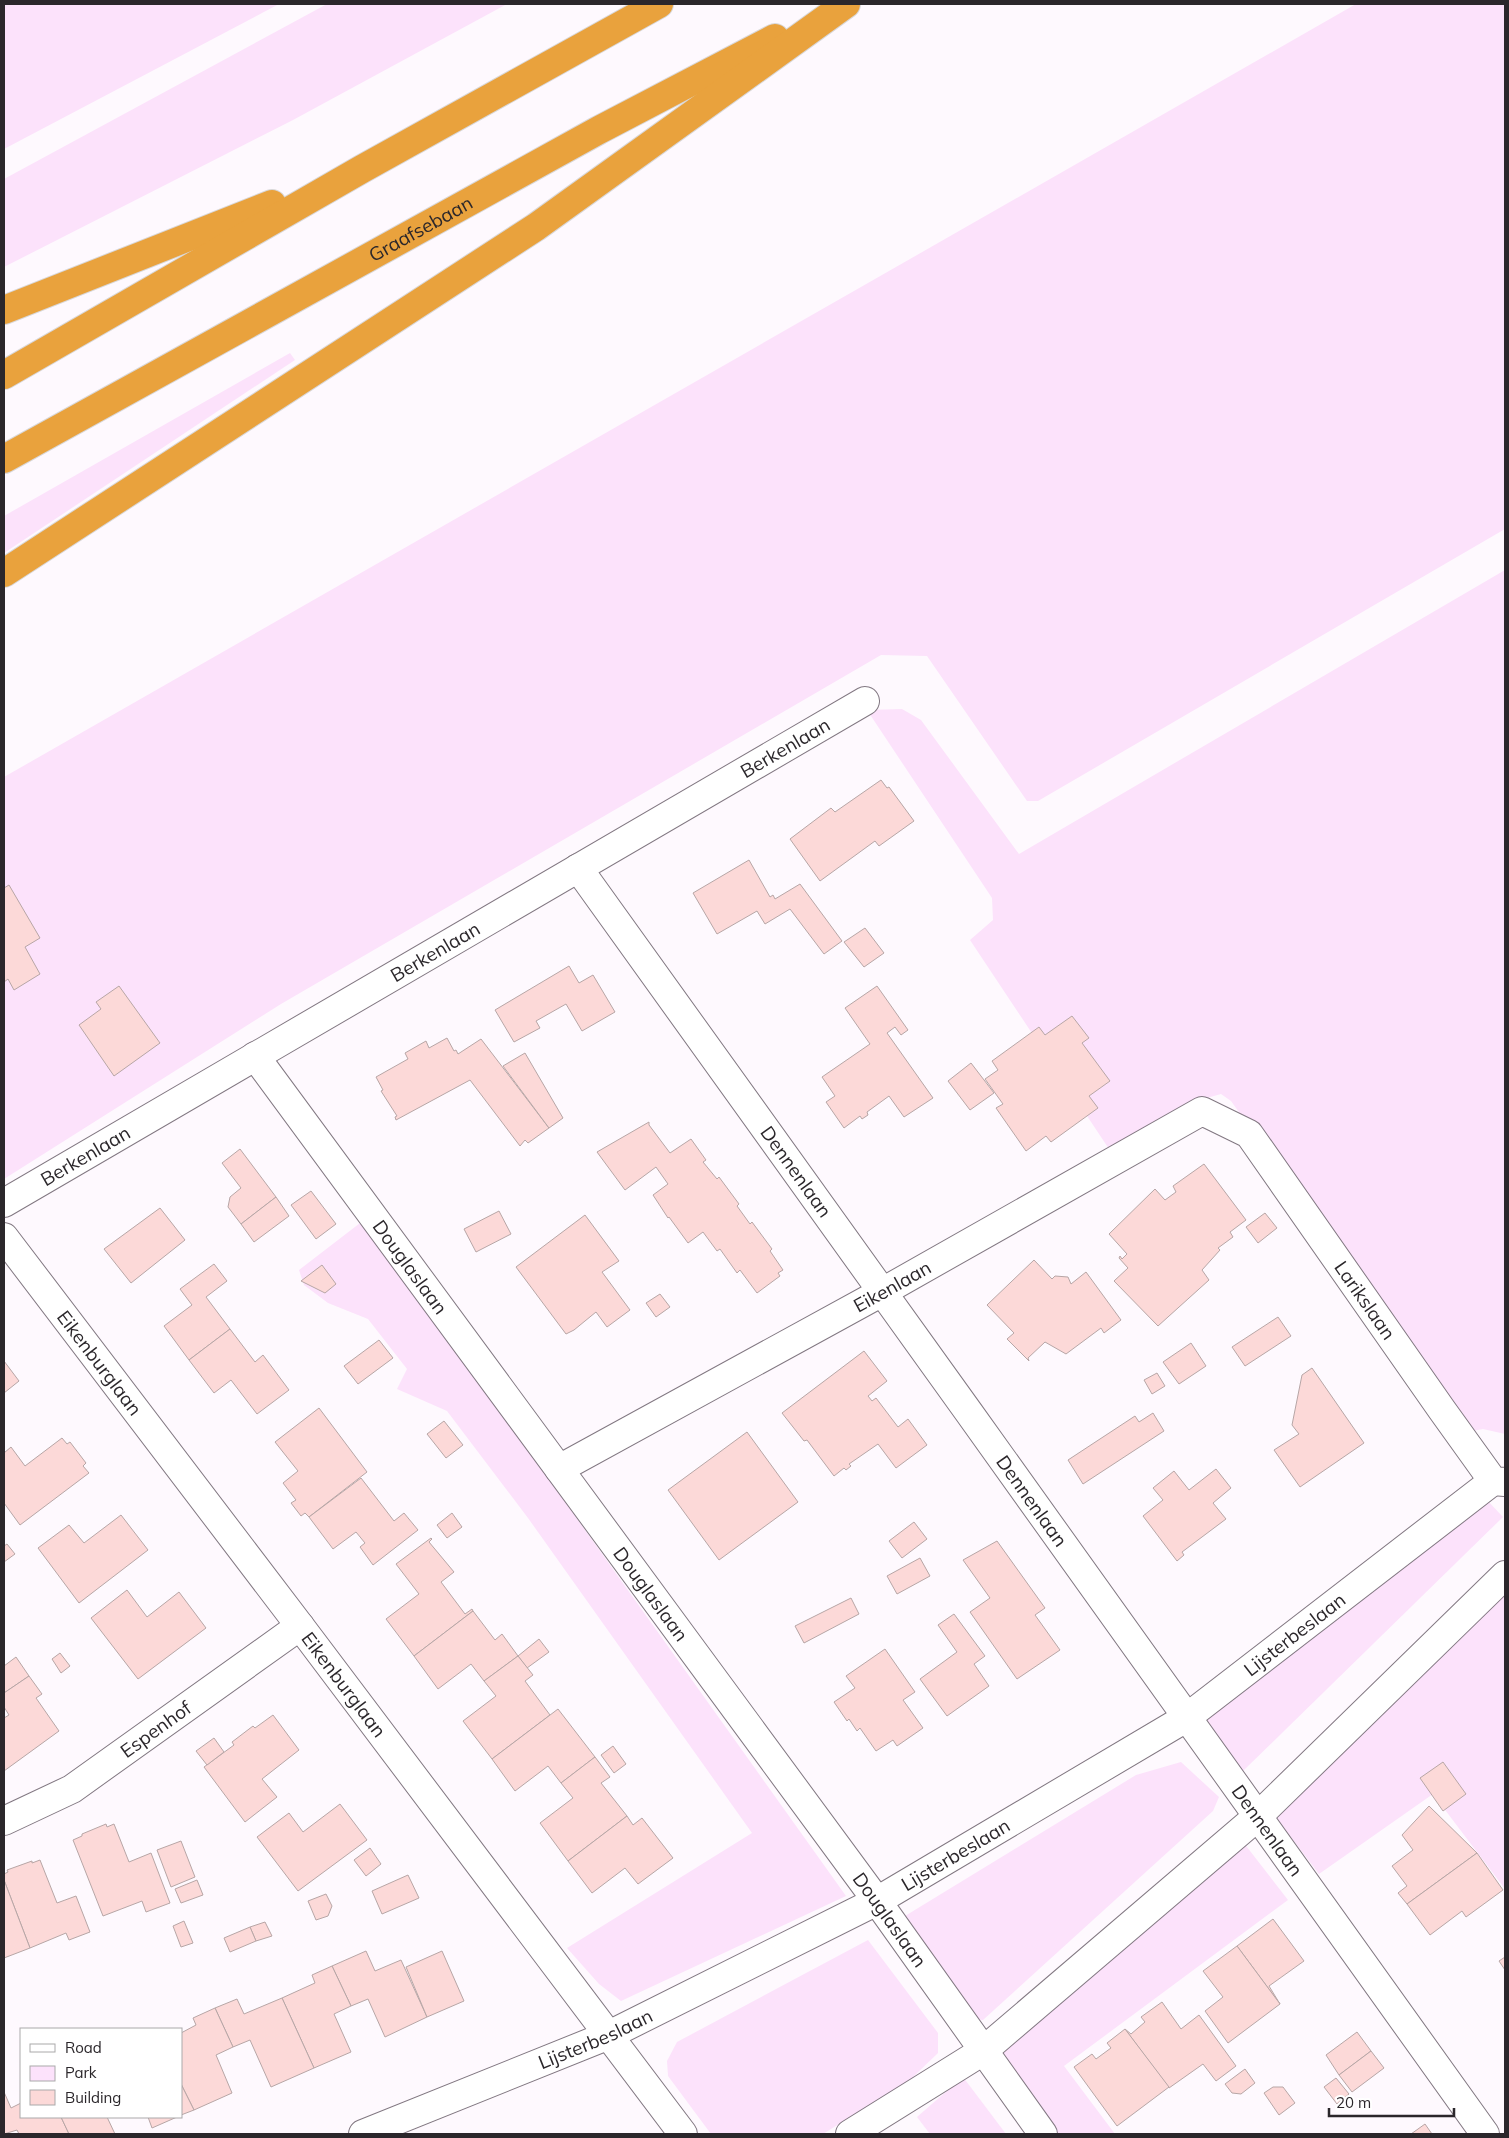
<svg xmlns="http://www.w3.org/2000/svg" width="1509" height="2138" font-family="Mulish,sans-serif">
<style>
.green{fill:#fce2fb}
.building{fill:#fcd9d8;stroke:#b7a6a6}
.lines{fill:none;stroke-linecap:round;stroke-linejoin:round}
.minor-casing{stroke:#827882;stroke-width:30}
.motorway-casing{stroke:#d9d8d9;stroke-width:30}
.minor{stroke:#fff;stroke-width:28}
.motorway{stroke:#e9a23d;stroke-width:28}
.labels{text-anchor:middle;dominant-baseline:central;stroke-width:4;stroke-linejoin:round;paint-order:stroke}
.street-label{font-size:19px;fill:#2b272b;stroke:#fff}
</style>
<rect width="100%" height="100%" fill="#fef9fe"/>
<g class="green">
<path d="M4 4H279L4 149Z"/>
<path d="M327 4H507L293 120 4 267V179Z"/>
<path d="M1356 4H1505V529L1038 801H1027L927 656 881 655 281 1004 4 1179V777Z"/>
<path d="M290 353 295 360 4 553V516Z"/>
<path d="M1505 570V1434L1483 1429 1467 1432 1231 1101 1221 1094 1196 1101 1109 1149 970 940 993 920 992 898 867 710 902 709 921 720 1019 854Z"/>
<path d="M364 1220 846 1896 621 2001 599 1984 567 1948 752 1833 528 1518 447 1411 397 1389 407 1369 368 1319 328 1303 304 1285 299 1270Z"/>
<path d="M1486 1499 1503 1517 1242 1772 1207 1727 1203 1712Z"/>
<path d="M1505 1560V1889L1433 1794 1319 1874 1261 1798Z"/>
<path d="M1181 1762 1219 1797 1213 1811 983 2020 967 2018 905 1937V1916L1136 1775Z"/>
<path d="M1233 1829 1288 1900 1064 2066 1115 2134H1054L995 2055Z"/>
<path d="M868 1940 938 2033V2053L911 2079 823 2134H711L668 2076 667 2061 677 2042Z"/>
<path d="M963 2077 1006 2134H930L917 2117Z"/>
</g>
<g class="building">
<path d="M881 780 887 788 889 787 914 821 879 846 875 841 820 881 790 839 831 808 835 812Z"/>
<path d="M749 860 770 897 773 895 775 899 800 884 842 941 824 954 790 909 765 924 757 911 717 934 693 893Z"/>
<path d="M9 885 40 938 25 947 40 974 14 990 8 979 4 982V888Z"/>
<path d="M865 928 884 953 864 967 844 942Z"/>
<path d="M569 966 579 983 593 975 615 1012 582 1031 566 1004 536 1021 540 1028 514 1042 495 1010Z"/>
<path d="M119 986 160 1043 114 1076 79 1025 101 1009 96 1002Z"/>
<path d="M877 986 908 1030 901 1035 895 1027 887 1033 933 1098 904 1117 889 1096 867 1112 868 1115 862 1119 860 1116 844 1128 826 1102 835 1096 822 1077 870 1044 845 1008Z"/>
<path d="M1072 1016 1089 1038 1082 1043 1110 1081 1089 1096 1098 1108 1051 1142 1046 1136 1026 1151 996 1108 1003 1104 985 1079 998 1070 992 1061 1039 1027 1045 1035Z"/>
<path d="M447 1038 454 1051 456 1050 458 1054 481 1039 549 1128 528 1143 525 1140 520 1146 470 1080 396 1120 395 1117 397 1116 381 1091 383 1090 376 1077 408 1059 405 1053 426 1041 429 1048Z"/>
<path d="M525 1053 563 1118 549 1128 503 1066Z"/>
<path d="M971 1063 994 1093 970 1110 948 1081Z"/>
<path d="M649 1122V1125L670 1153 691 1139 706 1160 703 1162 717 1179 719 1177 739 1204 737 1206 750 1224 752 1222 772 1249 770 1251 783 1270 778 1273 780 1276 757 1293 740 1270 737 1273 720 1249 717 1251 703 1232 688 1243 669 1217 668 1218 653 1195 668 1184 656 1167 625 1190 597 1152Z"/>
<path d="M240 1149 276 1197 241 1224 228 1207 230 1197 241 1188 222 1163Z"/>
<path d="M1204 1164 1246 1220 1230 1232 1233 1237 1218 1248 1220 1250 1202 1270 1209 1280 1158 1326 1114 1281 1128 1268 1119 1258 1120 1256 1122 1259 1127 1254 1109 1234 1155 1189 1165 1200 1176 1192 1173 1186Z"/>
<path d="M311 1191 336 1224 316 1239 291 1205Z"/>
<path d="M276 1197 289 1216 254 1242 241 1224Z"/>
<path d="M160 1208 185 1240 131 1283 104 1249Z"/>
<path d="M499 1211 511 1234 476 1252 464 1229Z"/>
<path d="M1265 1213 1277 1228 1258 1243 1246 1227Z"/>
<path d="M585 1215 619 1261 602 1272 630 1310 607 1327 596 1312 574 1330 566 1334 516 1267Z"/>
<path d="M1034 1260 1052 1279 1055 1276 1068 1277 1071 1284 1086 1272 1121 1320 1104 1333 1101 1328 1066 1354 1045 1342 1028 1358 1029 1361 1007 1339 1014 1333 987 1305Z"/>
<path d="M214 1264 227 1281 206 1297 230 1329 189 1360 164 1326 192 1305 180 1289Z"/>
<path d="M322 1265 336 1284 325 1293 301 1281Z"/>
<path d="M660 1294 670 1307 656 1317 646 1303Z"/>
<path d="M1278 1317 1291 1336 1245 1366 1232 1347Z"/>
<path d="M230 1329 255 1362 263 1355 289 1390 257 1414 231 1380 214 1393 189 1360Z"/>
<path d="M379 1340 393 1358 358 1384 344 1366Z"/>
<path d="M1191 1343 1206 1366 1179 1384 1163 1362Z"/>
<path d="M864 1351 887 1381 868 1396 872 1401 876 1398 898 1427 908 1419 927 1445 896 1468 878 1444 849 1464 851 1466 846 1470 844 1468 834 1476 807 1440 804 1441 782 1413Z"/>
<path d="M4 1361 19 1381 4 1393Z"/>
<path d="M1312 1368 1364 1443 1300 1487 1274 1450 1299 1434 1292 1425 1302 1375Z"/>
<path d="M1157 1373 1165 1386 1152 1394 1144 1380Z"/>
<path d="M319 1408 367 1472 309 1517 305 1513 301 1516 291 1503 296 1500 283 1483 298 1471 275 1442Z"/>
<path d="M1153 1413 1164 1431 1083 1484 1068 1460 1135 1416 1139 1422Z"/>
<path d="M444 1421 463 1445 446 1458 427 1434Z"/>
<path d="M747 1432 798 1502 719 1560 668 1490Z"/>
<path d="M62 1438 67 1444 70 1442 86 1463 83 1466 89 1473 20 1525 4 1503V1453L11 1447 25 1466Z"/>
<path d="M1216 1469 1231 1488 1213 1503 1226 1519 1182 1552 1184 1555 1177 1561 1143 1516 1163 1500 1153 1488 1174 1471 1189 1490Z"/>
<path d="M361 1478 394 1521 404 1513 418 1530 373 1565 360 1547 365 1543 356 1532 333 1549 309 1517Z"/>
<path d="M452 1513 462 1527 447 1538 437 1525Z"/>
<path d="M121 1515 148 1550 79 1603 38 1548 69 1525 84 1543Z"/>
<path d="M914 1522 927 1539 902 1558 889 1541Z"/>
<path d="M431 1538 432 1539 429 1542 454 1572 441 1582 465 1614 472 1609 473 1611 414 1656 386 1619 419 1594 396 1564Z"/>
<path d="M997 1541 1045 1608 1035 1615 1060 1650 1017 1679 970 1612 990 1598 963 1560Z"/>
<path d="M7 1544 15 1554 4 1562V1546Z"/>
<path d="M920 1558 930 1576 897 1594 887 1576Z"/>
<path d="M127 1590 147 1617 179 1592 206 1628 138 1679 91 1618Z"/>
<path d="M851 1598 859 1614 804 1643 795 1626Z"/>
<path d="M473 1611 495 1640 502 1634 518 1656 484 1681 471 1664 438 1689 414 1656Z"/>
<path d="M954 1614 985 1656 974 1664 989 1686 947 1716 920 1679 957 1652 938 1625Z"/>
<path d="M539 1639 549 1652 527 1668 518 1656Z"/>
<path d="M885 1649 915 1692 903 1700 923 1728 897 1746 893 1740 876 1751 860 1728 857 1731 849 1719 847 1721 834 1702 855 1688 846 1676Z"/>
<path d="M60 1653 70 1666 61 1673 52 1659Z"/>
<path d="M518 1656 533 1675 525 1681 550 1715 492 1759 463 1721 496 1696 484 1681Z"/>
<path d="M16 1657 29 1676 4 1693V1666Z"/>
<path d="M29 1676 42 1694 36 1698 59 1731 4 1771V1718L9 1715 4 1707V1693Z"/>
<path d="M558 1709 595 1757 561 1783 548 1766 515 1791 492 1759Z"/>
<path d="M273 1715 299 1750 262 1779 277 1797 245 1822 204 1767 234 1745 232 1742 253 1726 255 1728Z"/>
<path d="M214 1738 224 1752 207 1765 196 1751Z"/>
<path d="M613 1746 626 1764 614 1773 601 1755Z"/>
<path d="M595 1757 610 1777 601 1783 627 1816 568 1861 540 1823 573 1798 561 1783Z"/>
<path d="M1443 1762 1466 1794 1443 1811 1420 1778Z"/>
<path d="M340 1804 367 1840 298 1891 257 1837 289 1813 303 1832Z"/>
<path d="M1429 1806 1477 1853 1407 1904 1398 1893 1407 1886 1392 1866 1413 1850 1402 1835Z"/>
<path d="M627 1816 633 1825 642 1818 673 1858 638 1884 625 1868 592 1893 568 1861Z"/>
<path d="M106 1824 107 1827 114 1824 129 1862 151 1853 170 1903 146 1912 142 1901 103 1916 73 1840 82 1836V1834Z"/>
<path d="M181 1841 195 1877 171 1887 157 1850Z"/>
<path d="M370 1848 381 1864 366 1876 354 1860Z"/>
<path d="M1477 1853 1503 1890 1466 1917 1462 1911 1430 1935 1407 1904Z"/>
<path d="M40 1860 57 1903 76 1896 90 1932 69 1940 66 1933 30 1948 4 1880V1874L8 1872 7 1870 32 1861V1863Z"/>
<path d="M408 1875 419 1898 382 1914 372 1891Z"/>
<path d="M4 1880 30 1948 4 1958Z"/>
<path d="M197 1880 203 1895 181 1903 175 1889Z"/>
<path d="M326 1894 332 1906 328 1916 316 1920 308 1901Z"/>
<path d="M1273 1919 1304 1961 1269 1986 1280 2004 1237 1946Z"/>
<path d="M184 1921 193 1943 181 1947 173 1926Z"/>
<path d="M265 1922 272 1936 256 1941 250 1927Z"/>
<path d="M250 1927 256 1941 230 1952 224 1938Z"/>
<path d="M1237 1946 1280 2004 1228 2043 1205 2011 1223 1997 1203 1971Z"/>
<path d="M366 1951 375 1971 401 1960 427 2017 385 2037 368 1999 351 2006 332 1966Z"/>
<path d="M442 1951 464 2001 427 2017 406 1967Z"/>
<path d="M1505 1957V1970L1499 1961Z"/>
<path d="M332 1966 351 2006 334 2014 351 2052 314 2068 282 1998 315 1983 312 1975Z"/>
<path d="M282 1998 314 2068 271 2087 250 2040 233 2047 215 2008 237 1999 244 2014Z"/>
<path d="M1162 2002 1181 2029 1199 2015 1236 2066 1216 2081 1203 2064 1169 2088 1125 2029 1131 2034 1145 2022 1141 2017Z"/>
<path d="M215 2008 233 2047 216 2055 232 2093 194 2110 181 2084V2033L196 2025 193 2018Z"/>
<path d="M1125 2029 1169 2087 1117 2126 1074 2067 1092 2054 1096 2059 1111 2048 1107 2043Z"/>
<path d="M1357 2032 1371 2051 1339 2075 1326 2055Z"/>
<path d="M1371 2051 1384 2068 1352 2092 1339 2075Z"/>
<path d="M1245 2069 1255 2083 1241 2094 1232 2093 1225 2084Z"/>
<path d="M1336 2078 1349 2094 1337 2104 1324 2087Z"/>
<path d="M181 2084 194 2110 181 2115Z"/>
<path d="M1273 2087H1283L1295 2103 1279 2115 1264 2093Z"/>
<path d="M4 2092 11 2108 21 2103V2117H61L69 2134H19L17 2130 4 2134Z"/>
<path d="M61 2117H107L115 2134H69Z"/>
<path d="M148 2117H177L152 2128Z"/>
<path d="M1425 2124 1432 2134H1411Z"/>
</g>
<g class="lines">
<g class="minor-casing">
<g id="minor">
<path id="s1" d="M578 868C882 1289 1182 1712 1485 2134"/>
<path id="s2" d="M255 1056 877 1901 1043 2134"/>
<path id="s3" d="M4 1203 865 701"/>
<path id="s4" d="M4 1237 300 1626 683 2134"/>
<path id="s5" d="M559 1469 884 1291 1202 1111 1249 1134 1442 1410 1493 1481 1505 1482"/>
<path id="s6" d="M4 1821 72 1789 300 1626"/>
<path id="s7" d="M363 2134 609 2035 877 1901 1186 1718 1493 1481"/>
<path d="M850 2134 983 2051 1257 1817 1505 1575"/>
</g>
</g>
<g class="motorway-casing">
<g id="motorway">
<path d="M4 310 272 204"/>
<path d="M4 375 362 169 659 4"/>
<path id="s8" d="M4 459 599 130 775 38"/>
<path d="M4 573 536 227 846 4"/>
</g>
</g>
<use href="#minor" class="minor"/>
<use href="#motorway" class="motorway"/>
</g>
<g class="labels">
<g class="street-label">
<text stroke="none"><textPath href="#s8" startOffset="476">Graafsebaan</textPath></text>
<text stroke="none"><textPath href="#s3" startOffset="904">Berkenlaan</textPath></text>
<text stroke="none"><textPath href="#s3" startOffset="499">Berkenlaan</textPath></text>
<text stroke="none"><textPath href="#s3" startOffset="94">Berkenlaan</textPath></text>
<text stroke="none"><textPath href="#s1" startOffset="374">Dennenlaan</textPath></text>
<text stroke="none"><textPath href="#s2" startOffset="262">Douglaslaan</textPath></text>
<text stroke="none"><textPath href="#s5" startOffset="380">Eikenlaan</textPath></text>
<text stroke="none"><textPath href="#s5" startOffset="991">Larikslaan</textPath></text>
<text stroke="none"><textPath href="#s4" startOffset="158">Eikenburglaan</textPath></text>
<text stroke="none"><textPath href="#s1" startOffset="779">Dennenlaan</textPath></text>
<text stroke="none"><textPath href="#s2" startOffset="668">Douglaslaan</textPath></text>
<text stroke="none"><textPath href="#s7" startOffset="1061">Lijsterbeslaan</textPath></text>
<text stroke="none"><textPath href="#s4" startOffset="562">Eikenburglaan</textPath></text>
<text stroke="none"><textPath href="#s6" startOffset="178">Espenhof</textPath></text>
<text stroke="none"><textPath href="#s1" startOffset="1184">Dennenlaan</textPath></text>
<text stroke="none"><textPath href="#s7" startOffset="656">Lijsterbeslaan</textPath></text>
<text stroke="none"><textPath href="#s2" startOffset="1072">Douglaslaan</textPath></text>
<text stroke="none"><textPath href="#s7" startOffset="251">Lijsterbeslaan</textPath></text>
</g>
</g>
<rect width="1509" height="2138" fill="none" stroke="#2b272b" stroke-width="10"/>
<rect x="20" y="2028" width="162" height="90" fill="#ffffff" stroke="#aaa9aa"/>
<rect x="30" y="2044" width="25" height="8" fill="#ffffff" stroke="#aaa9aa"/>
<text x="65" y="2053" font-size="15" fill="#2b272b">Road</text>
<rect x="30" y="2066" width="25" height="15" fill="#fce2fb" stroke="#aaa9aa"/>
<text x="65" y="2078" font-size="15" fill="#2b272b">Park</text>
<rect x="30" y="2090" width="25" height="15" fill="#fcd9d8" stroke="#aaa9aa"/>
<text x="65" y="2103" font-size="15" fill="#2b272b">Building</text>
<path d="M1329 2108v8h125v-8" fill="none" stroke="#2b272b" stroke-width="2.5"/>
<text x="1336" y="2108" font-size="15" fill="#2b272b" stroke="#ffffff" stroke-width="4" paint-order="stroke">20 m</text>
</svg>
